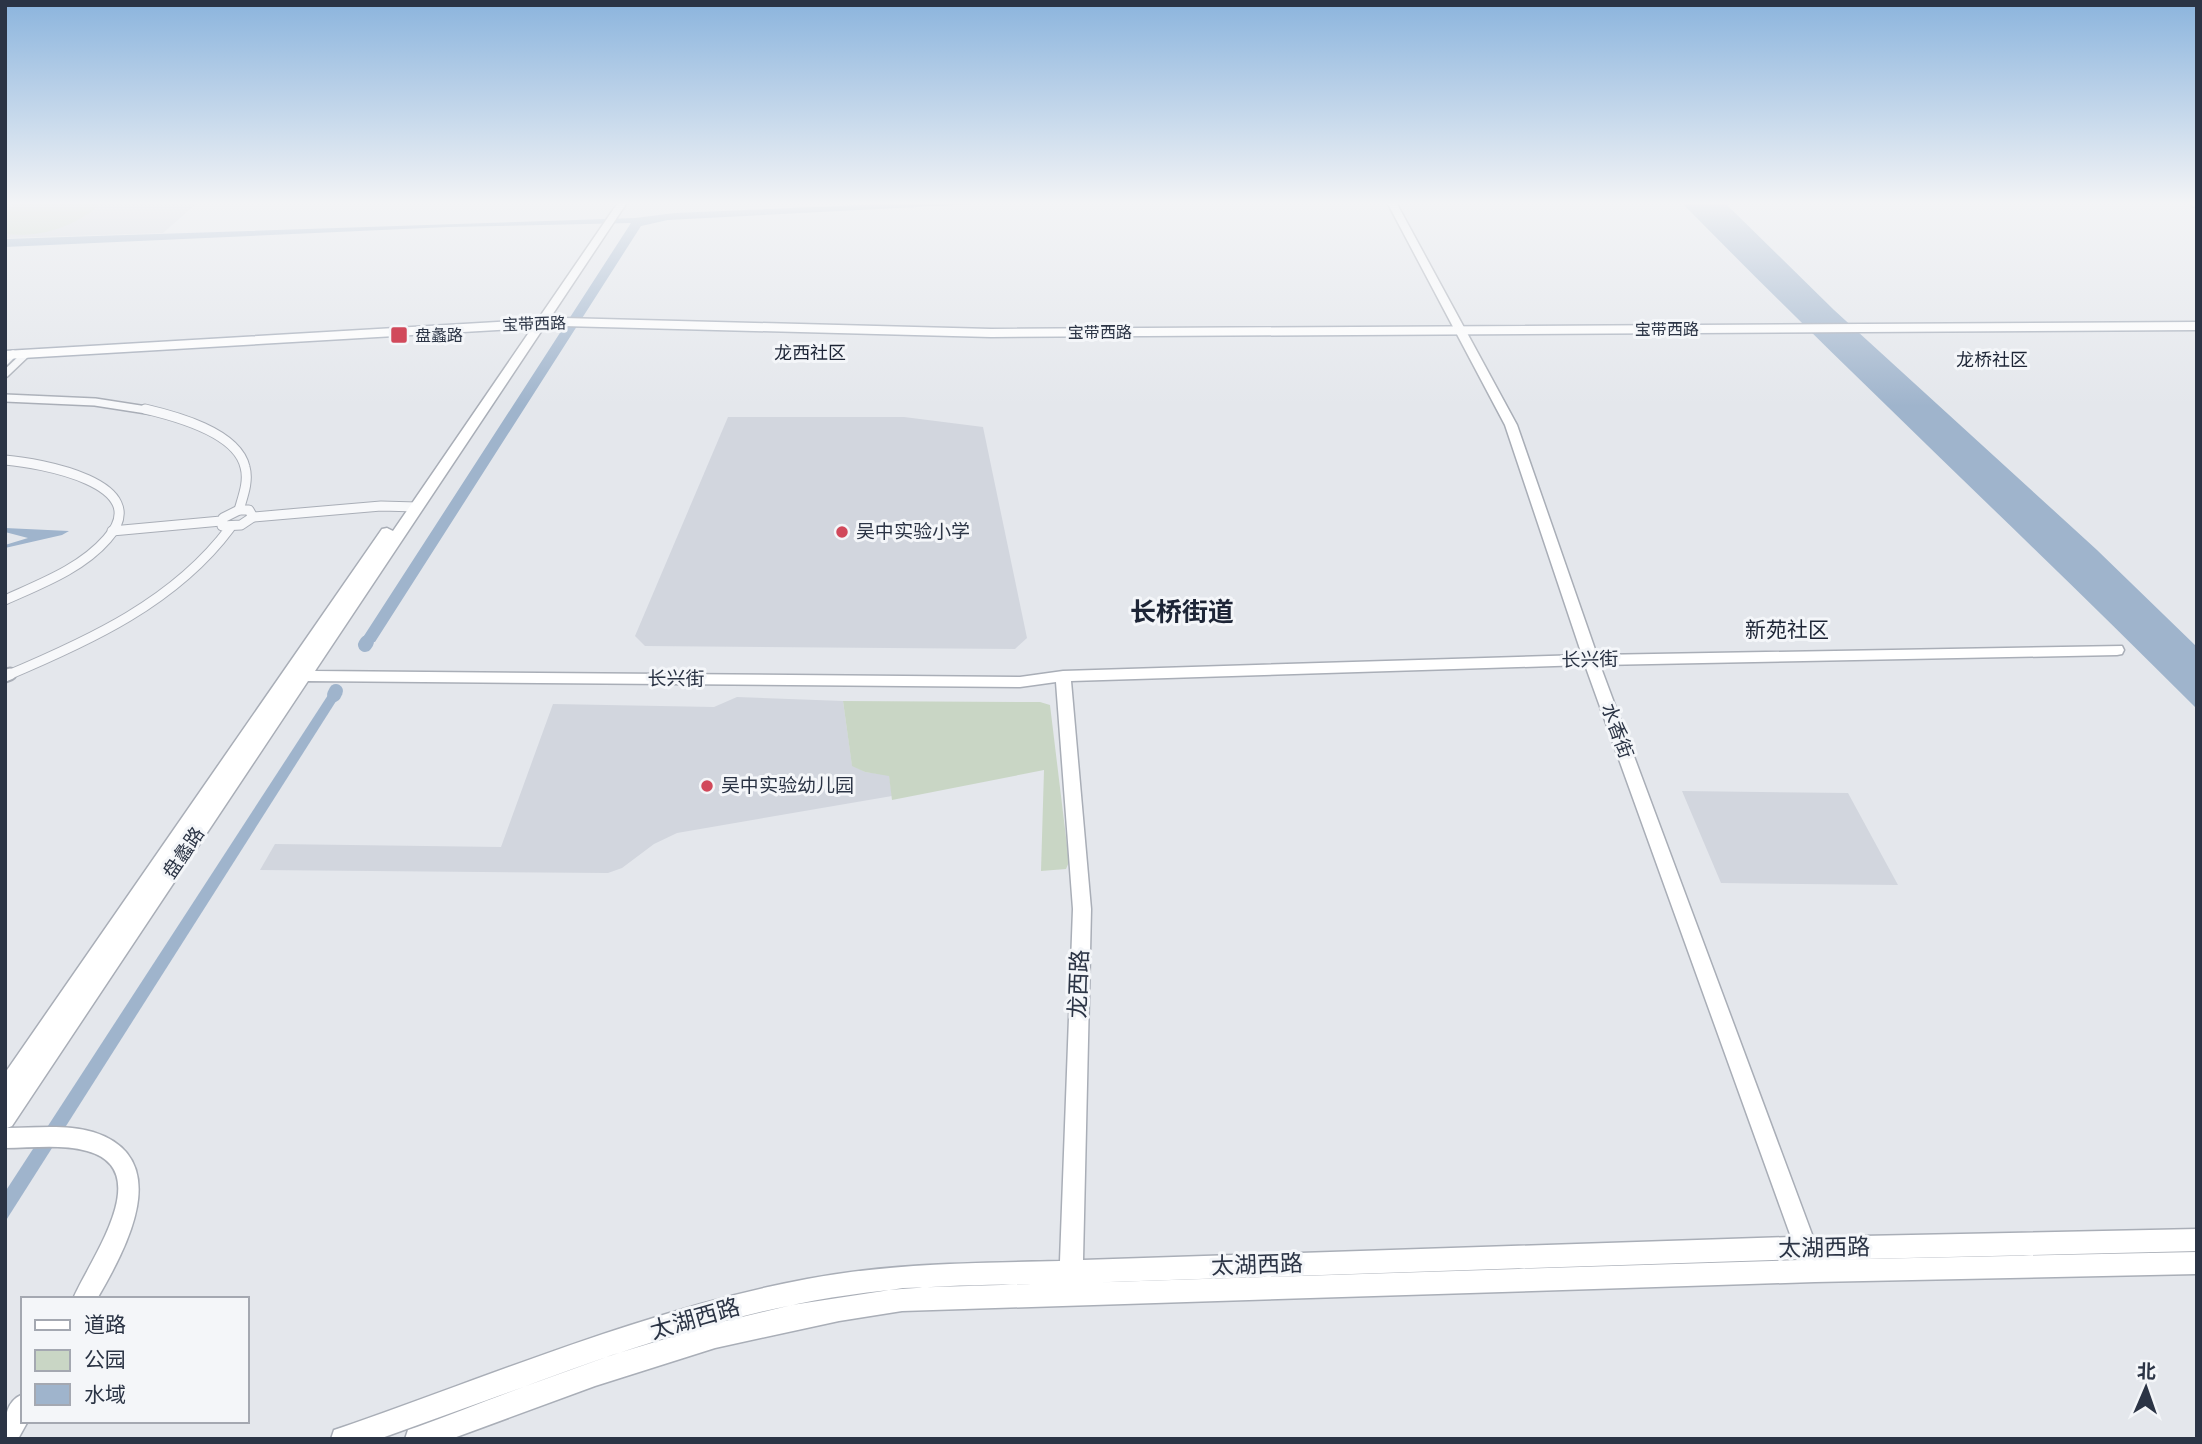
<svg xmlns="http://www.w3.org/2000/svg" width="2202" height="1444" font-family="Karla,'Noto Sans SC',sans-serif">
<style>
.built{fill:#d2d6de}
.green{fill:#c9d6c5}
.water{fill:#9fb4cc}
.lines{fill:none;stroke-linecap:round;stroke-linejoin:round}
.canal{stroke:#9fb4cc;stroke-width:14}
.street-far2-casing{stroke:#a9aeb7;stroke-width:10}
.street-far1-casing{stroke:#a9aeb7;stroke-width:11}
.street-casing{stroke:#a9aeb7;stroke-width:15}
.secondary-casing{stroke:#a9aeb7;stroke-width:3}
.primary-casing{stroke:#a3abb8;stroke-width:3}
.street-far2{stroke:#f7f8fa;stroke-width:7}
.street-far1{stroke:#f7f8fa;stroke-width:9}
.street{stroke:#f7f8fa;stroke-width:11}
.secondary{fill:#fff;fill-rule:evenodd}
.primary{fill:#fff;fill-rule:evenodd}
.poi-dot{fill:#d1495b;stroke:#f4f6f9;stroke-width:2.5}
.labels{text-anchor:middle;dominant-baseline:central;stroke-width:6;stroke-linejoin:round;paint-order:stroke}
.far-street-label{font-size:16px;fill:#2b3445;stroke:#f4f6f9}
.far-poi-label{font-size:16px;fill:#2b3445;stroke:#f4f6f9;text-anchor:start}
.far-neighbourhood-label{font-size:18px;fill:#1d2536;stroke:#f4f6f9}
.poi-label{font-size:19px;fill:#2b3445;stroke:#f4f6f9;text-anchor:start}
.street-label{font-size:19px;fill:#2b3445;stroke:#f4f6f9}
.neighbourhood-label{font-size:21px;fill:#1d2536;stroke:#f4f6f9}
.near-street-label{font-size:23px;fill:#2b3445;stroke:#f4f6f9}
.district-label{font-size:26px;font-weight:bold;fill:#1d2536;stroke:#f4f6f9}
</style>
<rect width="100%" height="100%" fill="#e4e7ec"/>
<g class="built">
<path d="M7 204H196L163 233 5 238Z"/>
<path d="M728 417H904L983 427 1027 638 1015 649 645 646 635 636Z"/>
<path d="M737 697 843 701 852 765 865 772 889 775 892 796 677 833 654 844 622 868 608 873 260 870 275 844 501 847 553 704 714 707Z"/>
<path d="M1682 791 1848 793 1898 885 1721 883Z"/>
</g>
<g class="green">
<path d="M16 204H101C74 227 41 238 5 234V212Z"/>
<path d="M843 701 1040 702 1050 705 1069 862 1066 869 1041 871 1044 770 892 800 889 776 865 772 852 766Z"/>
</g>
<g class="water">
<path d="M884 204H976L668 220 641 226 375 642H360L631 223 448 227 5 247V239L635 218 675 213Z"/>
<path d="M1683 204H1726L1834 310 2097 550 2197 647V709C2027 539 1851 375 1683 204Z"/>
<path d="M5 528 69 531 62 535 5 548V545L28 538 5 532Z"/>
<path d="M328 695H340L5 1222V1192Z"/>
</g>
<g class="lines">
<g class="canal">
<path d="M365 645 367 642"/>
<path d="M334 695 336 691"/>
</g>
<g class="street-far2-casing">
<g id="street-far2">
<path d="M5 362 13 354"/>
<path d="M5 374 26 354"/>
<path d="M5 398 95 402 153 411"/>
</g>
</g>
<g class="street-far1-casing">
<g id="street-far1">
<path d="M145 409C175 416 237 432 245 467 249 481 243 496 239 510"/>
<path d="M5 460C39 463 157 483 107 539 81 569 40 584 5 600"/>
<path d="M239 510H249L253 517 241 525 222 526 223 518Z"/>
<path d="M253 517 381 506 417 507"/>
<path d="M112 531 221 521"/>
<path d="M6 676C89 641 175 602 230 528"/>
</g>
</g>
<g class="street-casing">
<path id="street" d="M5 676 10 674"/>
</g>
<g class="secondary-casing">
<g id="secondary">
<path d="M617 204H626L315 671 1020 677 1063 671 1582 655 1505 425 1388 204H1397L1517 425 1597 655 2122 646 2124 650 2122 654 2117 655 1600 665 1813 1237 2197 1229V1251L1819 1260 2197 1252V1274L1815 1282 902 1311 839 1321 715 1348 595 1386 451 1439H405L408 1430 417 1427C571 1369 737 1302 902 1289 955 1284 1009 1285 1062 1283L903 1288 792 1305 721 1322 612 1355 379 1439H331L334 1430 343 1427C496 1374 647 1309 807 1279 891 1263 975 1263 1060 1261L1073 909 1056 682 1020 687 308 681 12 1126 7 1128C35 1128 66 1124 93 1132 176 1158 126 1249 97 1299H73C88 1262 158 1170 87 1151 61 1144 32 1148 5 1148V1073L382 529 387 528 393 531ZM1585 665 1791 1237 1083 1260 1091 909 1071 681ZM1799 1259 1800 1260 1080 1283Z"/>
<path d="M23 1394V1421H28L18 1439H5C5 1421 4 1402 23 1394Z"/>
</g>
</g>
<g class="primary-casing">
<g id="primary">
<path d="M2191 204H2197V207L2192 206Z"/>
<path d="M563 318 991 329 2197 322V330L991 337 563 326 5 359V351Z"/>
</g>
</g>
<use href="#street-far2" class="street-far2"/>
<use href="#street-far1" class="street-far1"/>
<use href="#street" class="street"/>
<use href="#secondary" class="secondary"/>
<use href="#primary" class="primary"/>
</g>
<linearGradient id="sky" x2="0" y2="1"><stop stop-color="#8bb4dd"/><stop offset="0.5" stop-color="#f3f4f6"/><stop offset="1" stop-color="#f3f4f6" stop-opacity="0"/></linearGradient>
<rect width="2202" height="406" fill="url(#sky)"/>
<g class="poi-dot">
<rect x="390" y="326" width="18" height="18" rx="3.5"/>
<circle cx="842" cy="532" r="7"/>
<circle cx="707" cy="786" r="7"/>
</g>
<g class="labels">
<g class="far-street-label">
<text transform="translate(534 324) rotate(-2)">宝带西路</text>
<text x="1667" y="329">宝带西路</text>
<text x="1100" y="332">宝带西路</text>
</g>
<g class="far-poi-label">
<text x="415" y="335">盘蠡路</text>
</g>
<g class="far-neighbourhood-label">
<text x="810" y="353">龙西社区</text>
<text x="1992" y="360">龙桥社区</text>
</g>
<g class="poi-label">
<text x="856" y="532">吴中实验小学</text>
<text x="721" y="786">吴中实验幼儿园</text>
</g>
<g class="street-label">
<text transform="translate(1590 660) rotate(-1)">长兴街</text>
<text x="676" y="679">长兴街</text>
<text transform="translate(1617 731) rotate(70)">水香街</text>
<text transform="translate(184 853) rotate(-56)">盘蠡路</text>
</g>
<g class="neighbourhood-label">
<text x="1787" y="630">新苑社区</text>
</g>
<g class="near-street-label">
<text transform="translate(1079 984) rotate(-88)">龙西路</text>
<text transform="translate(1824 1248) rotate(-1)">太湖西路</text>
<text transform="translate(1257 1265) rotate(-2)">太湖西路</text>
<text transform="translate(695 1319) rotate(-16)">太湖西路</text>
</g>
<g class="district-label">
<text x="1182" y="612">长桥街道</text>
</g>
</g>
<rect width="2202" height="1444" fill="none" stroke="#2b3445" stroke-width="14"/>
<rect x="21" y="1297" width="228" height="126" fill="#f4f6f9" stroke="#a4a8b1" stroke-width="2"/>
<rect x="35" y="1320" width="35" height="10" fill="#ffffff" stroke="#a4a8b1" stroke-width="2"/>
<text x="84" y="1332" font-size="21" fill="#2b3445">道路</text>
<rect x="35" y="1350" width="35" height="21" fill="#c9d6c5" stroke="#a4a8b1" stroke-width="2"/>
<text x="84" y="1367" font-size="21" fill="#2b3445">公园</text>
<rect x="35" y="1384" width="35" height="21" fill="#9fb4cc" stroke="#a4a8b1" stroke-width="2"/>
<text x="84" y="1402" font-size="21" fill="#2b3445">水域</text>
<g transform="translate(2146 1388) rotate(2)" stroke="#f4f6f9" stroke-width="5" paint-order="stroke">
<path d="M0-5L12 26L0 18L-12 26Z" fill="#2b3445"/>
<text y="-10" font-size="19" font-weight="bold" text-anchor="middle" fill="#2b3445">北</text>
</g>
</svg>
